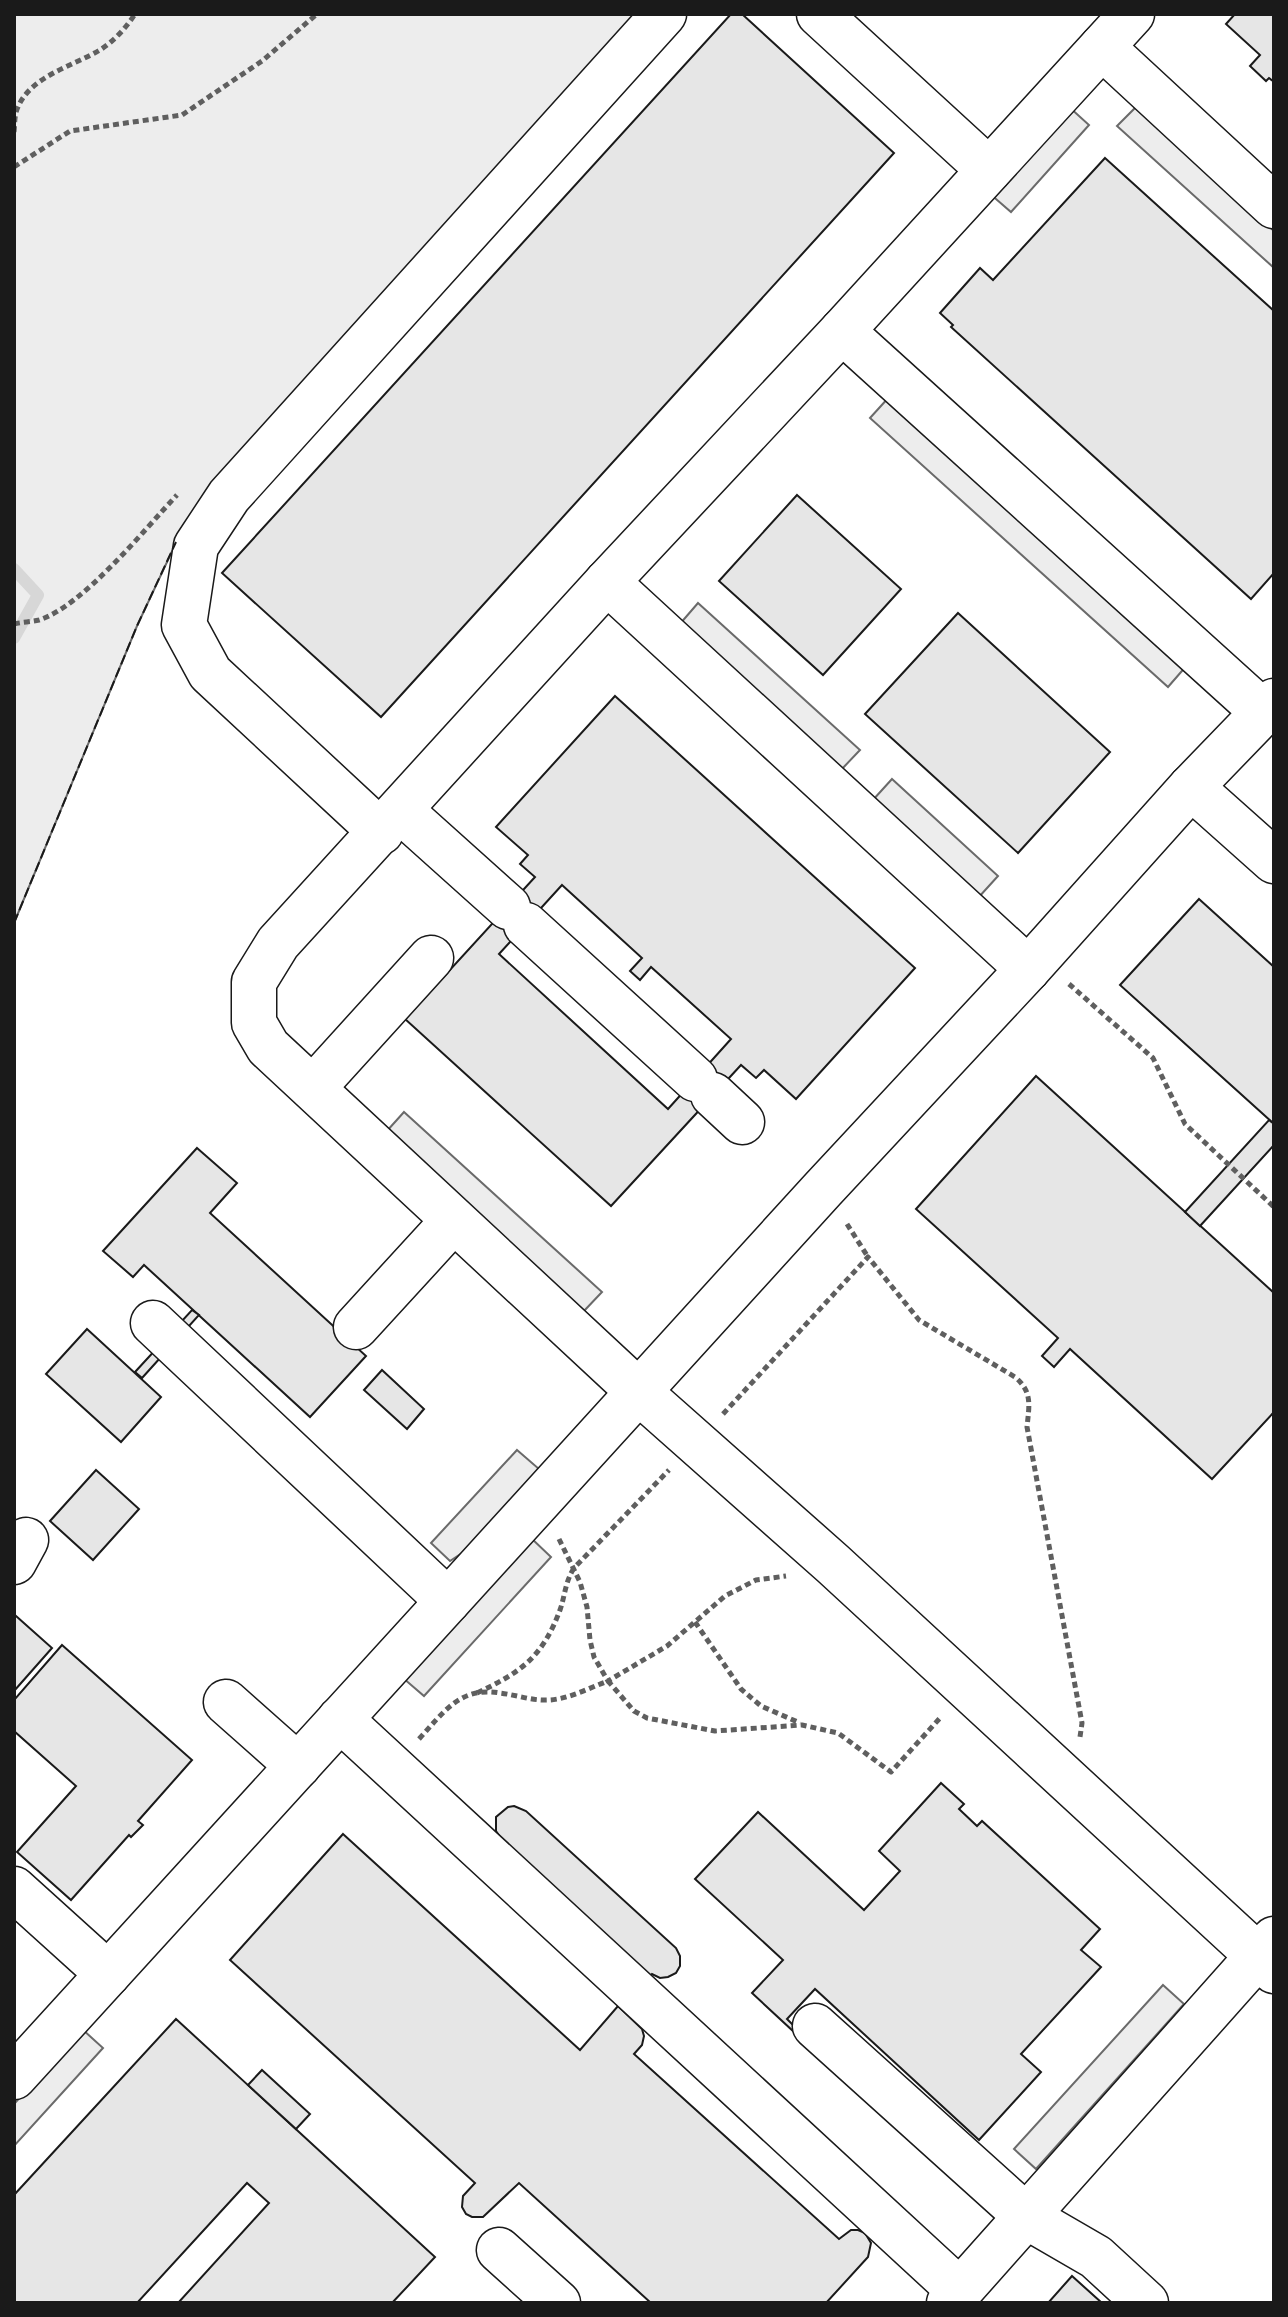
<svg xmlns="http://www.w3.org/2000/svg" width="1288" height="2317" font-family="'Sofia Sans Condensed',sans-serif">
<style>
.built{fill:#ededed;stroke:#6a6a6a;stroke-width:2}
.lines{fill:none;stroke-linecap:round;stroke-linejoin:round}
.stream{stroke:#d7d7d7;stroke-width:12}
.building{fill:#e6e6e6;stroke:#1a1a1a;stroke-width:2;fill-rule:evenodd}
.minor-casing{stroke:#1a1a1a;stroke-width:47}
.path{stroke:#5f5f5f;stroke-width:5;stroke-dasharray:6 4;stroke-linecap:butt}
.minor{stroke:#fff;stroke-width:44}
.fence{stroke:#1a1a1a;stroke-width:2;stroke-dasharray:10 4;stroke-linecap:butt}
</style>
<rect width="100%" height="100%" fill="#fff"/>
<g class="built">
<path d="M14 14H641L182 530 137 626 14 923Z"/>
<path d="M1068 106 1089 125 1011 212 989 193Z"/>
<path d="M1136 107 1274 231V268L1117 126Z"/>
<path d="M890 396 1188 664 1168 687 870 418Z"/>
<path d="M698 603 860 750 840 771 679 625Z"/>
<path d="M892 779 998 876 978 898 872 801Z"/>
<path d="M404 1112 602 1292 583 1312 386 1132Z"/>
<path d="M517 1450 539 1469 462 1553 450 1561 431 1543Z"/>
<path d="M530 1537 551 1557 424 1696 403 1678Z"/>
<path d="M1163 1985 1184 2004 1036 2169 1014 2149Z"/>
<path d="M82 2029 103 2048 14 2146V2104Z"/>
</g>
<g class="lines">
<path class="stream" d="M14 569 38 595 14 638"/>
</g>
<g class="building">
<path d="M731 14H742L894 153 381 717 222 573Z"/>
<path d="M1235 14H1274V82L1269 78 1266 81 1250 66 1260 55 1226 24Z"/>
<path d="M1105 158 1274 311V573L1251 599 951 327 953 325 940 313 980 268 993 280Z"/>
<path d="M797 495 901 589 823 675 719 581Z"/>
<path d="M958 613 1110 752 1018 853 865 714Z"/>
<path d="M615 696 915 968 796 1099 764 1070 756 1078 741 1065 611 1206 405 1019 535 877 520 864 528 855 496 827ZM562 885 642 958 630 971 640 980 651 967 731 1039 668 1109 499 954Z"/>
<path d="M1199 899 1274 967V1124L1120 985Z"/>
<path d="M1036 1076 1274 1293V1412L1212 1479 1070 1349 1054 1367 1042 1356 1058 1338 916 1209Z"/>
<path d="M1269 1120 1274 1124V1145L1200 1226 1185 1212Z"/>
<path d="M197 1148 237 1183 210 1213 366 1356 310 1417 144 1265 133 1277 103 1251Z"/>
<path d="M192 1310 199 1315 142 1378 135 1372Z"/>
<path d="M87 1329 161 1397 121 1442 46 1374Z"/>
<path d="M382 1370 424 1409 407 1429 364 1390Z"/>
<path d="M96 1470 139 1509 93 1560 50 1521Z"/>
<path d="M16 1616 52 1648 14 1691V1619Z"/>
<path d="M62 1645 192 1760 138 1821 143 1825 131 1837 129 1835 71 1900 17 1852 76 1786 14 1731V1700Z"/>
<path d="M941 1783 964 1804 959 1809 977 1826 982 1821 1100 1929 1081 1950 1101 1967 1021 2054 1041 2072 979 2140 815 1989 787 2019 796 2028 793 2031 752 1993 783 1960 695 1879 758 1812 864 1910 900 1871 879 1851Z"/>
<path d="M514 1806 526 1811 676 1948 680 1956V1966L676 1973 668 1977 660 1978 652 1974 646 1980 497 1842 500 1837 496 1831V1817L508 1807Z"/>
<path d="M343 1834 580 2050 618 2006 642 2029 644 2036 642 2045 634 2054 839 2239 851 2230H858L865 2233 871 2243 868 2257 826 2303H651L519 2183 483 2217H472L466 2214 462 2207 463 2196 475 2183 230 1960Z"/>
<path d="M176 2019 435 2257 392 2303H178L269 2203 247 2183 137 2303H14V2195Z"/>
<path d="M262 2070 310 2114 296 2129 248 2085Z"/>
<path d="M1072 2276 1102 2303H1048Z"/>
</g>
<g class="lines">
<g class="minor-casing">
<g id="minor">
<path d="M819 14 989 170"/>
<path d="M1132 14 842 331 607 582 278 943 254 982V1023L268 1047 640 1393 833 1564 1258 1956 1274 1939"/>
<path d="M1102 47 1274 206"/>
<path d="M842 331 1264 713"/>
<path d="M607 582 1028 969"/>
<path d="M1191 787 1274 861"/>
<path d="M401 811 508 907"/>
<path d="M381 832 210 673 184 625 196 546 229 496 664 14"/>
<path d="M526 925 695 1079"/>
<path d="M313 1088 431 958"/>
<path d="M713 1095 742 1122"/>
<path d="M356 1327 453 1221"/>
<path d="M14 1562 26 1540"/>
<path d="M448 1601 823 1189 1028 969 1191 787 1274 701"/>
<path d="M226 1702 298 1766"/>
<path d="M340 1719 960 2291"/>
<path d="M14 1889 108 1974"/>
<path d="M815 2026 1027 2217 1096 2257 1146 2303"/>
<path d="M14 2077 448 1601 153 1323"/>
<path d="M499 2250 558 2303"/>
<path d="M949 2303 1258 1956 1274 1971"/>
</g>
</g>
<g class="path">
<path d="M14 132C15 124 14 115 18 107 31 76 73 66 100 50 114 41 126 28 135 14"/>
<path d="M14 167 70 131 182 115 262 61 317 14"/>
<path d="M14 624C22 622 31 622 39 620 83 606 144 530 177 495"/>
<path d="M1069 984 1153 1058 1185 1124 1274 1207"/>
<path d="M847 1224 868 1257"/>
<path d="M723 1414 868 1257 919 1320 1015 1377C1033 1392 1029 1406 1027 1427L1082 1723 1080 1737"/>
<path d="M559 1539 580 1582 587 1607 590 1640 594 1657 608 1681 667 1646 725 1596 756 1580 786 1576"/>
<path d="M695 1622 741 1689 761 1706 800 1723"/>
<path d="M477 1693C521 1672 542 1658 560 1610 565 1596 565 1582 574 1568L669 1470"/>
<path d="M419 1739C443 1713 460 1686 500 1693 517 1695 532 1701 549 1700 569 1699 589 1688 608 1681L634 1711 647 1718 715 1731 802 1725 838 1733 891 1772 940 1718"/>
</g>
<use href="#minor" class="minor"/>
<path class="fence" d="M14 923 137 626 176 542"/>
</g>
<rect width="1288" height="2317" fill="none" stroke="#1a1a1a" stroke-width="32"/>
</svg>
